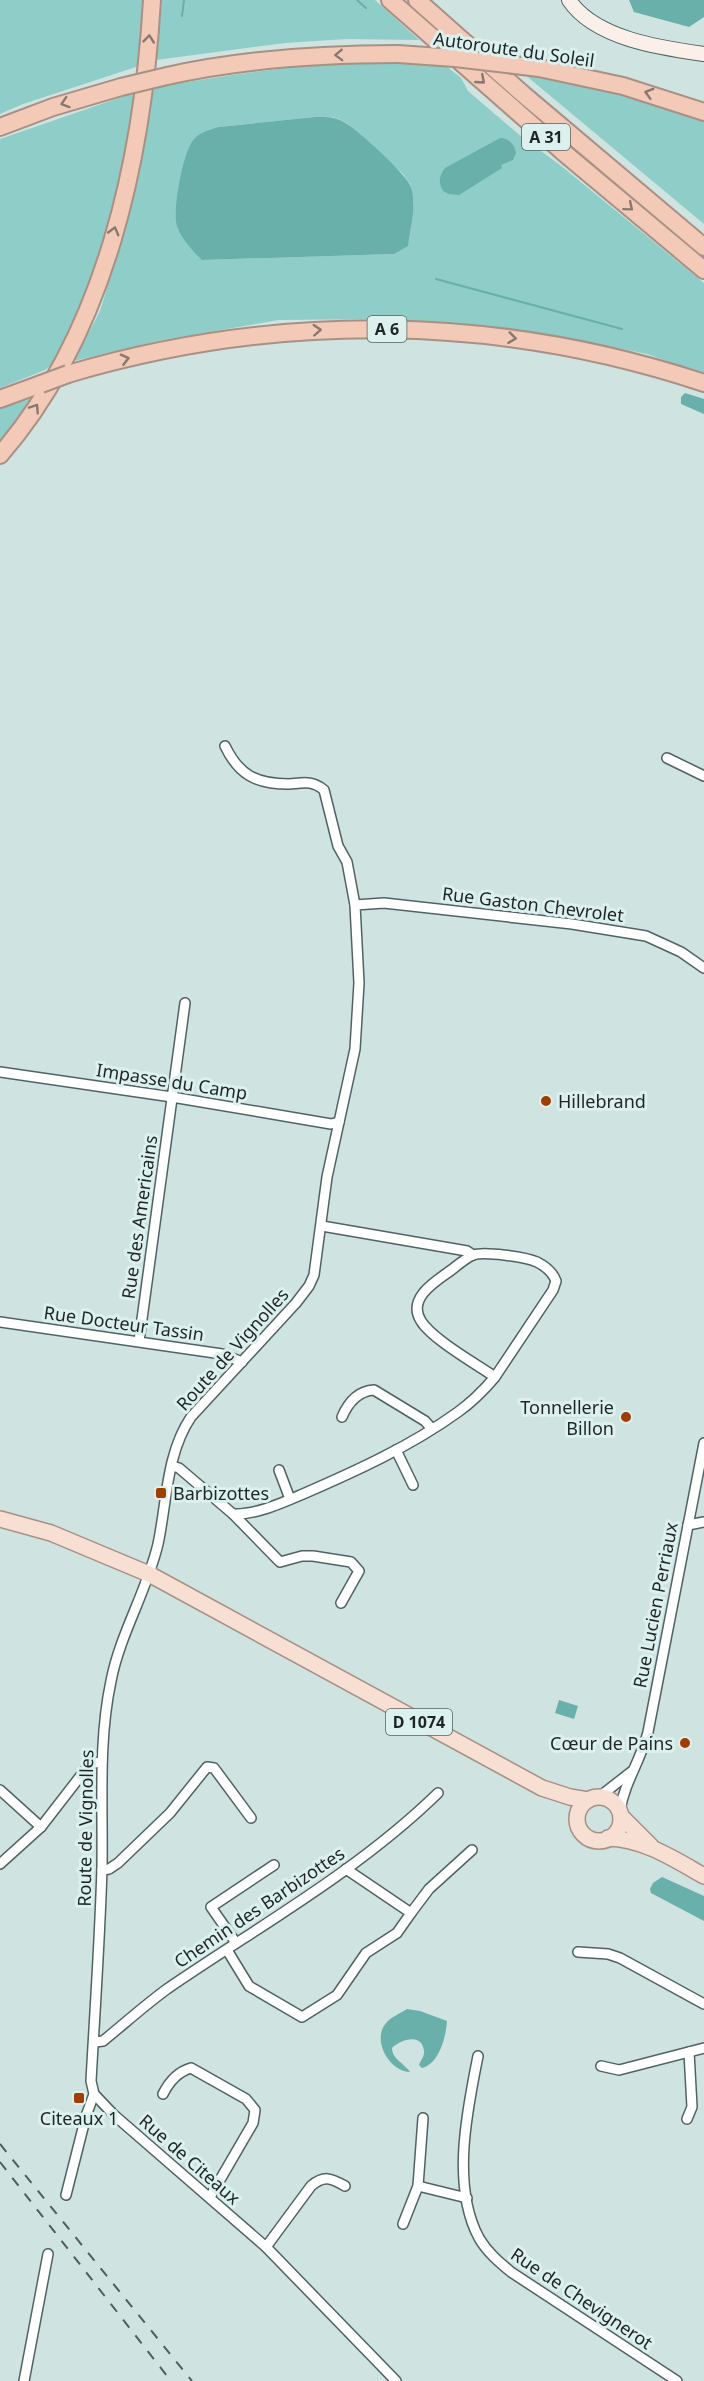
<svg xmlns="http://www.w3.org/2000/svg" width="704" height="2381" font-family="'Noto Sans',sans-serif">
<style>
.green{fill:#8fcdc8;fill-rule:evenodd}
.water{fill:#69b0aa}
.lines{fill:none;stroke-linecap:round;stroke-linejoin:round}
.stream{stroke:#69b0aa;stroke-width:2}
.street-casing{stroke:#516361;stroke-width:12}
.secondary-casing{stroke:#516361;stroke-width:16}
.primary-casing{stroke:#a89084;stroke-width:18}
.highway-casing{stroke:#a89084;stroke-width:20}
.street{stroke:#fff;stroke-width:9}
.secondary{stroke:#fbefe9;stroke-width:14}
.primary{stroke:#f8dfd4;stroke-width:15}
.highway{stroke:#f3c9b7;stroke-width:16}
.rail{stroke:#515c5b;stroke-width:2;stroke-dasharray:10 10;stroke-linecap:butt}
.highway-bridge-casing{stroke:#a89084;stroke-width:20;stroke-linecap:butt}
.highway-bridge{stroke:#f3c9b7;stroke-width:16}
.oneway{stroke:#88786e}
.poi-dot{fill:#a03e00;stroke:#dcf0ee;stroke-width:2}
.labels{text-anchor:middle;dominant-baseline:central;stroke-width:6;stroke-linejoin:round;paint-order:stroke}
.shield{fill:#dcf0ee;stroke:#576361;stroke-width:1.5}
.shield-label{font-size:16px;font-weight:bold;fill:#1e2625}
.street-label{font-size:18px;fill:#1e2625;stroke:#dcf0ee}
.poi-label{font-size:18px;fill:#1e2625;stroke:#dcf0ee;text-anchor:start}
</style>
<rect width="100%" height="100%" fill="#cfe3e1"/>
<g class="green">
<path d="M0 0H144L139 66 23 104 0 114Z"/>
<path d="M162 0H375L419 40 347 39 285 43 156 60Z"/>
<path d="M352 62 445 65 461 78 468 91 523 138 560 165 704 283V374L647 354 563 337 477 325 384 319 279 320 158 341 74 361 100 311 121 243 140 164 154 87C220 77 285 66 352 62ZM315 117H333L345 122 402 173 410 184 414 203 411 221 394 254 202 260 219 127Z"/>
<path d="M523 73 600 87 704 121V224Z"/>
<path d="M136 92C125 155 115 217 94 277 83 306 69 334 56 362L45 370 0 388V139Z"/>
<path d="M36 397 0 445V409Z"/>
</g>
<g class="water">
<path d="M629 0H704V17L689 27 634 12Z"/>
<path d="M315 117C325 117 333 116 342 121 355 127 405 173 410 185 418 204 410 226 408 246L394 254 202 260C192 250 182 240 177 226 172 211 183 151 194 139 201 132 209 130 219 127Z"/>
<path d="M500 138C509 138 515 145 516 153L513 160 501 165 502 168 459 195 449 194 443 191C438 182 439 176 445 168Z"/>
<path d="M685 393 704 399V414L681 404V397Z"/>
<path d="M559 1700 578 1706 574 1719 555 1713Z"/>
<path d="M662 1877 704 1896V1921L651 1893 650 1889 653 1883Z"/>
<path d="M407 2009 420 2011 447 2021C446 2037 439 2064 422 2068L419 2065C421 2060 425 2055 424 2051 422 2032 400 2040 392 2048 392 2059 404 2063 410 2072 388 2071 371 2038 387 2022 391 2017 401 2013 407 2009Z"/>
</g>
<g class="lines">
<g class="stream">
<path d="M357 0 366 8"/>
<path d="M182 16 184 0"/>
<path d="M436 279 622 329"/>
</g>
<g class="street-casing">
<g id="street">
<path d="M225 746C239 775 256 784 289 784 303 783 312 780 324 790L338 846 347 862 355 905"/>
<path d="M667 758 704 776"/>
<path d="M0 1072 172 1097 331 1124 339 1122"/>
<path d="M322 1226 467 1251 473 1255"/>
<path d="M0 1322 222 1354 242 1362"/>
<path d="M139 1341 185 1003"/>
<path d="M342 1417C348 1403 357 1391 374 1390L425 1421 432 1429"/>
<path d="M396 1450 413 1485"/>
<path d="M172 1466 179 1468 233 1514 280 1562 302 1556H313L351 1562 359 1571 341 1603"/>
<path d="M279 1470 290 1499"/>
<path d="M233 1514C256 1515 282 1503 303 1494 356 1471 411 1446 458 1412 472 1402 484 1390 495 1377L553 1290 556 1281C553 1273 545 1266 537 1262 525 1257 484 1251 473 1255 464 1259 457 1266 450 1271 434 1282 407 1299 421 1321 432 1339 476 1364 495 1377"/>
<path d="M688 1525 704 1522"/>
<path d="M0 1790 41 1827"/>
<path d="M599 1797 631 1772"/>
<path d="M620 1811C624 1783 641 1760 648 1732L704 1443"/>
<path d="M0 1864 41 1827 89 1765 102 1761"/>
<path d="M102 1870 109 1869 118 1863 170 1813 207 1767 214 1768 251 1818"/>
<path d="M411 1913 429 1889 472 1850"/>
<path d="M236 1943 211 1907 274 1865"/>
<path d="M227 1950 249 1986 302 2017 337 1995 366 1953 397 1933 411 1913 346 1869"/>
<path d="M578 1952 608 1954 620 1958 704 2004"/>
<path d="M95 2042 103 2041C124 2024 145 2005 167 1989 259 1926 358 1871 438 1793"/>
<path d="M478 2056C467 2111 451 2186 479 2238 487 2252 499 2262 511 2272L677 2381"/>
<path d="M601 2066 619 2070 704 2048"/>
<path d="M94 2094 114 2115 266 2247 396 2381"/>
<path d="M163 2094C169 2082 177 2072 191 2068L246 2099 255 2110 253 2123 210 2197"/>
<path d="M687 2119 692 2107 689 2052"/>
<path d="M418 2186 467 2198"/>
<path d="M66 2195 86 2116 94 2094 91 2081C95 2009 100 1938 102 1867 103 1805 98 1742 111 1681 120 1634 147 1591 158 1544 167 1502 166 1454 191 1417L296 1303 309 1286 314 1275 327 1177 355 1049 359 983 355 905 384 903 572 924 646 936 681 952 704 968"/>
<path d="M403 2224 418 2186 423 2118"/>
<path d="M266 2247 311 2186C324 2175 331 2178 345 2186"/>
<path d="M24 2381 48 2254"/>
</g>
</g>
<g class="secondary-casing">
<path id="secondary" d="M569 0C595 39 662 48 704 54"/>
</g>
<g class="primary-casing">
<g id="primary">
<path d="M0 1519 51 1533 149 1574 542 1788 570 1797 588 1800"/>
<circle cx="599" cy="1819" r="22"/>
<path d="M621 1816 651 1846"/>
<path d="M608 1838C644 1839 674 1859 704 1876"/>
</g>
</g>
<g class="highway-casing">
<g id="highway">
<path d="M390 0 563 152 704 270"/>
<path d="M417 0 524 95 704 247"/>
<path d="M539 68 623 86 704 112"/>
<path d="M167 76C243 59 320 54 398 54"/>
<path d="M0 127 53 107 121 87"/>
<path d="M68 374C277 312 497 314 704 383"/>
<path d="M0 399 41 384"/>
<path d="M0 455C106 333 143 157 152 0"/>
</g>
</g>
<use href="#street" class="street"/>
<use href="#secondary" class="secondary"/>
<use href="#primary" class="primary"/>
<use href="#highway" class="highway"/>
<g class="rail">
<path d="M0 2144 192 2381"/>
<path d="M0 2162 171 2381"/>
</g>
<g class="highway-bridge-casing">
<g id="highway-bridge">
<path d="M398 54 455 58 539 68"/>
<path d="M121 87 167 76"/>
<path d="M41 384 68 374"/>
</g>
</g>
<use href="#highway-bridge" class="highway-bridge"/>
</g>
<defs><path id="oneway-chevron" d="M-2-3.5L2.5 0L-2 3.5" fill="none" stroke-width="1.6" stroke-linecap="round" stroke-linejoin="round" transform="scale(1.5)"/></defs>
<g class="oneway">
<use href="#oneway-chevron" transform="translate(149 39) rotate(-84)"/>
<use href="#oneway-chevron" transform="translate(339 55) rotate(178)"/>
<use href="#oneway-chevron" transform="translate(481 80) rotate(41)"/>
<use href="#oneway-chevron" transform="translate(649 93) rotate(-164)"/>
<use href="#oneway-chevron" transform="translate(65 103) rotate(162)"/>
<use href="#oneway-chevron" transform="translate(629 207) rotate(40)"/>
<use href="#oneway-chevron" transform="translate(114 231) rotate(-75)"/>
<use href="#oneway-chevron" transform="translate(317 330) rotate(-3)"/>
<use href="#oneway-chevron" transform="translate(512 338) rotate(7)"/>
<use href="#oneway-chevron" transform="translate(125 359) rotate(-14)"/>
<use href="#oneway-chevron" transform="translate(35 408) rotate(-56)"/>
</g>
<g class="poi-dot">
<circle cx="546" cy="1101" r="6"/>
<circle cx="626" cy="1417" r="6"/>
<rect x="155" y="1487" width="12" height="12" rx="3"/>
<circle cx="685" cy="1743" r="6"/>
<rect x="73" y="2092" width="12" height="12" rx="3"/>
</g>
<g class="labels">
<g class="shield">
<rect x="522" y="124" width="48" height="26" rx="4.5"/>
<rect x="367.5" y="316" width="39" height="26" rx="4.5"/>
<rect x="386" y="1709" width="66" height="26" rx="4.5"/>
</g>
<g class="shield-label">
<text x="546" y="137">A 31</text>
<text x="387" y="329">A 6</text>
<text x="419" y="1722">D 1074</text>
</g>
<g class="street-label">
<text transform="translate(514 49) rotate(8)">Autoroute du Soleil</text>
<text transform="translate(533 904) rotate(7)">Rue Gaston Chevrolet</text>
<text transform="translate(172 1081) rotate(9)">Impasse du Camp</text>
<text transform="translate(139 1217) rotate(-82)">Rue des Americains</text>
<text transform="translate(124 1323) rotate(8)">Rue Docteur Tassin</text>
<text transform="translate(232 1349) rotate(-48)">Route de Vignolles</text>
<text transform="translate(655 1605) rotate(-79)">Rue Lucien Perriaux</text>
<text transform="translate(85 1828) rotate(-89)">Route de Vignolles</text>
<text transform="translate(259 1907) rotate(-34)">Chemin des Barbizottes</text>
<text transform="translate(190 2159) rotate(41)">Rue de Citeaux</text>
<text transform="translate(582 2298) rotate(34)">Rue de Chevignerot</text>
</g>
<g class="poi-label">
<text x="558" y="1101">Hillebrand</text>
<text x="614" y="1407" text-anchor="end">Tonnellerie<tspan x="614" dy="21">Billon</tspan></text>
<text x="173" y="1493">Barbizottes</text>
<text x="673" y="1743" text-anchor="end">Cœur de Pains</text>
<text x="79" y="2118" text-anchor="middle">Citeaux 1</text>
</g>
</g>
</svg>
